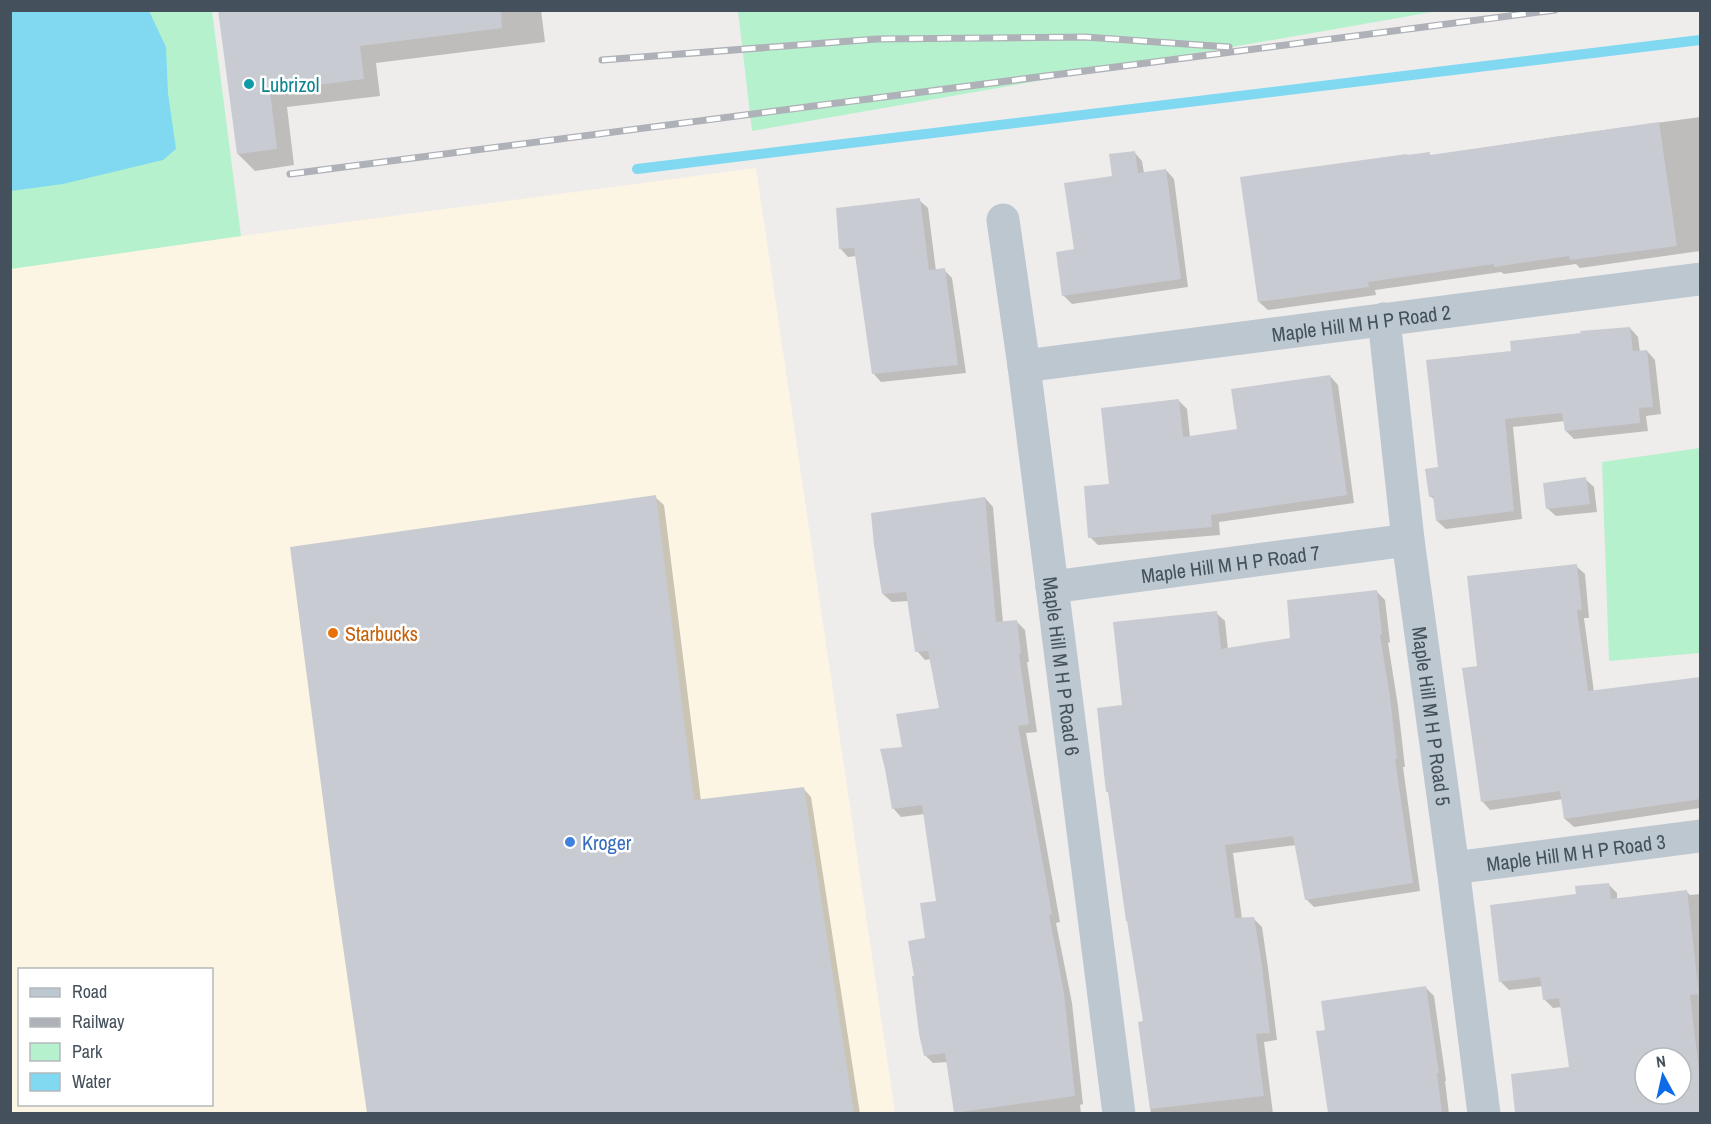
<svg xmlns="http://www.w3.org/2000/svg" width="1711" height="1124" font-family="'Archivo Narrow',sans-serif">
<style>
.commercial{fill:#fdf5e3;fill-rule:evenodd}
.green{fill:#b6f1ce}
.water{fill:#80d9f1}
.shadow{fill:#0003;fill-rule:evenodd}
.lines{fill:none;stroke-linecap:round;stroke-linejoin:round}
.stream{stroke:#80d9f1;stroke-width:10}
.building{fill:#c9cbd2;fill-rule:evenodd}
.minor{stroke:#bcc7d0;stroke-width:33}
.rail-casing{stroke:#aeb1b7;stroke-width:7}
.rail{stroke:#fff;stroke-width:4.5;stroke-dasharray:14;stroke-linecap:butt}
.culture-dot{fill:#0f9aa8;stroke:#fff;stroke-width:2}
.food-dot{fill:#e8710a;stroke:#fff;stroke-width:2}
.shop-dot{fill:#3f7fe0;stroke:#fff;stroke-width:2}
.labels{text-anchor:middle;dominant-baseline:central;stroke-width:5;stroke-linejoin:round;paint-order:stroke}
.culture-label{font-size:20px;fill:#0d838f;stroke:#fff;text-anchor:start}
.street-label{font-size:20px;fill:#44505b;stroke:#fff}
.food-label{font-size:20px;fill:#c56008;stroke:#fff;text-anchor:start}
.shop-label{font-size:20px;fill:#366cbe;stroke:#fff;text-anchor:start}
</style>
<rect width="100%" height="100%" fill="#efecec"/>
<path class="commercial" d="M756 168 895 1113H11L10 268 241 236ZM20 970H212V1104H20Z"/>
<g class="green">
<path d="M10 11H212L241 236 11 269Z"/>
<path d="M738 11V10L1438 11 752 131Z"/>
<path d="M1700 448V653L1609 661 1602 462Z"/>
</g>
<path class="water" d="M10 11H149L166 47 168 93 176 149 163 160 63 184 11 191Z"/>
<g class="shadow">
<path d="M220 10H541L545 42 376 63 380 96 287 107 294 165 255 171 238 154Z"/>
<path d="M1700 117V251L1580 268 1576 264 1504 274 1501 272 1375 290 1376 295 1268 310 1259 302 1429 154 1432 156 1554 137Z"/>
<path d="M1134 152 1142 161 1144 173 1166 170 1174 179 1188 287 1072 304 1063 295 1075 250 1114 178Z"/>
<path d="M919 200 928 208 936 271 944 270 952 278 966 373 881 382 873 373 856 256 848 257 840 248Z"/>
<path d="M1630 328 1638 337 1640 352 1647 351 1655 360 1661 414 1646 416 1648 431 1574 439 1566 431 1565 421 1513 427 1522 519 1446 529 1437 521 1435 500 1430 496 1440 468 1512 352Z"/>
<path d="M1330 376 1338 385 1354 503 1219 522 1220 535 1098 545 1090 537 1111 486 1179 401 1187 409 1190 437 1239 430Z"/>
<path d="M1585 479 1594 487 1597 512 1556 516 1547 508Z"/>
<path d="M655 497 664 505 701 801 803 788 811 797 860 1114H369L323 789Z"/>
<path d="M985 498 993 507 1003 623 1017 622 1025 630 1029 662H1027L1037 732 1026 733 1060 922 1056 923 1072 1003 1083 1104 1080 1105 1081 1114H955L948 1062 933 1063 925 1055 927 939 937 902 925 814 901 817 893 808 904 748 941 710 931 659 925 660 917 651 909 601 892 602 883 594Z"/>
<path d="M1576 566 1585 574 1589 618H1584L1594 692 1700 678V808L1574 827 1565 819 1563 799 1490 810 1482 801 1479 667Z"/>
<path d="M1377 592 1385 600 1390 642 1388 643 1398 706 1405 767H1403L1420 891 1314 907 1306 899 1296 845 1233 853 1242 919 1253 918 1262 927 1268 968 1277 1040 1264 1042 1273 1114H1151L1139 1023H1145L1110 794 1107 791 1124 707 1216 613 1225 621 1228 650 1292 639Z"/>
<path d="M1608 884 1617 893V899L1686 891 1690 895 1700 894V1114H1517L1512 1075 1570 1068 1562 1007 1553 1008 1545 1000 1543 986 1509 990 1501 982 1578 895ZM1645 1058H1681V1094H1645Z"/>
<path d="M1426 988 1434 996 1446 1081H1445L1449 1114H1330L1318 1033 1327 1031Z"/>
</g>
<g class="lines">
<path class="stream" d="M637 169 1700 40"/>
</g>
<g class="building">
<path d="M218 10H501L502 28 360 46 364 79 270 91 277 149 237 154Z"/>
<path d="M1659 122 1677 246 1570 260 1569 256 1494 267V264L1368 282 1369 287 1258 302 1240 177 1407 154V155L1430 152V155Z"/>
<path d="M1135 151 1138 173 1166 169 1181 279 1062 296 1056 252 1074 249 1064 183 1112 176 1109 154Z"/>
<path d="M920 198 929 270 945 268 958 365 872 374 854 248 839 249 836 208Z"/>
<path d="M1630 327 1633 351 1647 350 1653 407 1639 408 1640 423 1565 431 1562 413 1505 419 1514 511 1436 521 1433 496 1429 497 1425 469 1438 467 1426 360 1511 351 1510 341 1581 333 1580 331Z"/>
<path d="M1330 375 1347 495 1211 515 1212 527 1088 538 1084 486 1109 484 1101 408 1179 399 1183 437 1237 429 1231 389Z"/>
<path d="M1586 477 1590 504 1546 509 1543 483Z"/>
<path d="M656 495 694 800 804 787 854 1113H367L334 884 290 547Z"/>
<path d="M985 497 996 622 1017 620 1021 654H1019L1029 724 1018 726 1052 914 1049 915 1064 993 1075 1096 954 1113 945 1053 924 1056 919 1034 912 976H914L908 941 925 938 920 903 936 901 922 805 892 809 885 769 880 749 902 747 896 714 939 708 928 651 915 652 906 592 882 594 874 545 871 513Z"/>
<path d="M1577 564 1582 610H1577L1588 691 1701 677V799L1564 819 1560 791 1481 802 1462 668 1477 666 1467 576Z"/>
<path d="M1377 590 1382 634 1380 635 1390 697 1397 759H1395L1413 883 1305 900 1293 836 1225 845 1235 918 1254 917 1261 959 1270 1033 1256 1034 1264 1096 1150 1109 1138 1022 1143 1021 1127 921H1126L1108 792H1106L1097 708 1122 705 1113 622 1217 611 1221 649 1290 638 1287 600Z"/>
<path d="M1609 883 1611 899 1687 890 1699 994 1690 995 1701 1087V1113H1515L1511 1074 1569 1067 1559 998 1543 1000 1540 977 1499 982 1490 905 1576 894 1575 886ZM1645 1058H1681V1094H1645Z"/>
<path d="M1426 986 1439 1073H1437L1442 1113H1328L1316 1031 1325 1030 1321 1001Z"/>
</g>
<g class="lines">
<g class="minor">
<path id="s1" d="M1003 220 1024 366 1119 1114"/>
<path id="s2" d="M1384 319 1408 540 1453 868 1484 1114"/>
<path id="s3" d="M1024 366 1700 279"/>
<path id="s4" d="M1052 587 1408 540"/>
<path id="s5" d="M1453 868 1700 836"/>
</g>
<g class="rail-casing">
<g id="rail">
<path d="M602 60 877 39 1085 37 1229 47"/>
<path d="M290 174 1555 10"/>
</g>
</g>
<use href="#rail" class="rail"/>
</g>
<circle class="culture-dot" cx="249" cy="84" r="6"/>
<circle class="food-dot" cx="333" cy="633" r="6"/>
<circle class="shop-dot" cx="570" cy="842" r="6"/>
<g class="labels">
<g class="culture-label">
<text x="261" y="84">Lubrizol</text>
</g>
<g class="street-label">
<text stroke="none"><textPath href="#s3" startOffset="340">Maple Hill M H P Road 2</textPath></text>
<text stroke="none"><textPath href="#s4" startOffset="180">Maple Hill M H P Road 7</textPath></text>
<text stroke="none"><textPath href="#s1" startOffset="450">Maple Hill M H P Road 6</textPath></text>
<text stroke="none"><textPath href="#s2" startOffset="400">Maple Hill M H P Road 5</textPath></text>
<text stroke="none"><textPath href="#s5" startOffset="124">Maple Hill M H P Road 3</textPath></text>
</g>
<g class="food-label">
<text x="345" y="633">Starbucks</text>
</g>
<g class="shop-label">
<text x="582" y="842">Kroger</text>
</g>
</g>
<rect width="1711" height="1124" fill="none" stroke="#44505b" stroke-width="24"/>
<rect x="18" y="968" width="195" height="138" fill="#ffffff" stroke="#b4b9bd" stroke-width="1.5"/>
<rect x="30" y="988" width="30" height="9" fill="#bcc7d0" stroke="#b4b9bd" stroke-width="1.5"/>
<text x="72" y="998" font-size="18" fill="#44505b">Road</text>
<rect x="30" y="1018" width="30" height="9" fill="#aeb1b7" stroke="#b4b9bd" stroke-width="1.5"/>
<text x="72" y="1028" font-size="18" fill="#44505b">Railway</text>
<rect x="30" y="1043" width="30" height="18" fill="#b6f1ce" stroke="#b4b9bd" stroke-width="1.5"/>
<text x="72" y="1058" font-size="18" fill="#44505b">Park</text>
<rect x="30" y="1073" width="30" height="18" fill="#80d9f1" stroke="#b4b9bd" stroke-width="1.5"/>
<text x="72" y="1088" font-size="18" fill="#44505b">Water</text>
<g transform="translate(1663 1076) rotate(352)"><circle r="28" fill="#ffffff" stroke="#b4b9bd" stroke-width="1.5"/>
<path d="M0-4.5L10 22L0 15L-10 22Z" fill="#0d6be8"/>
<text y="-9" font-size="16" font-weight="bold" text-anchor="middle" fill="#44505b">N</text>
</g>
</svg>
